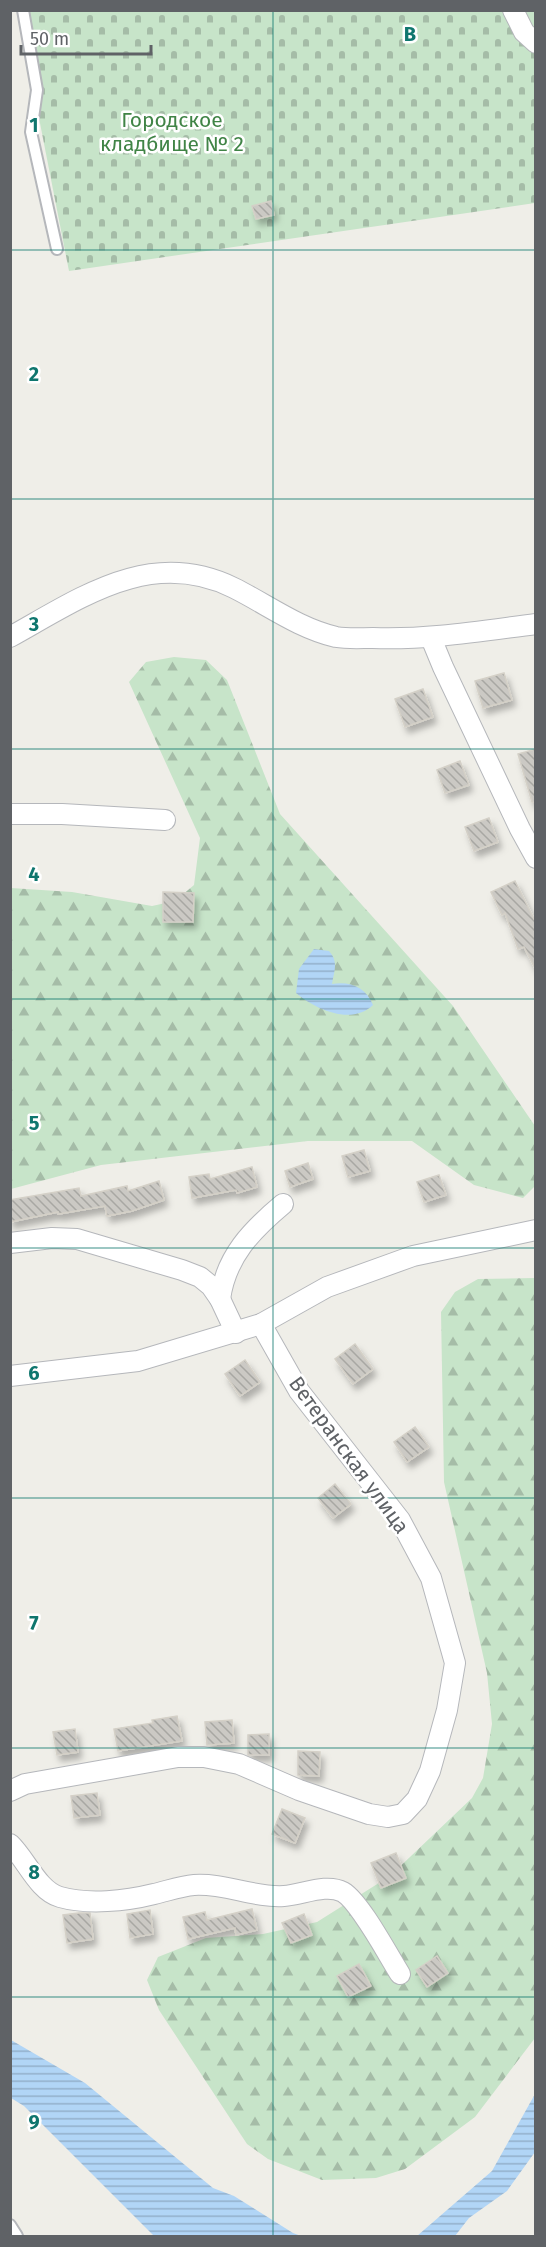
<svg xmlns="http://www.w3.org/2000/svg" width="546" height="2247" font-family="'Fira Sans',sans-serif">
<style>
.forest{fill:url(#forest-firs)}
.cemetery{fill:url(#cemetery-stones)}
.water{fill:url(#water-rules)}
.building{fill:url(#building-back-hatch);stroke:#d4d0c7;stroke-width:1.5;filter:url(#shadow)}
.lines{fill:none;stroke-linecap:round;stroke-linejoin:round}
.service-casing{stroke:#b5b7bb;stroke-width:14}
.minor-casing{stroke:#b5b7bb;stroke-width:22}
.service{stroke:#fff;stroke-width:10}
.minor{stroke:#fff;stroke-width:20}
.grid{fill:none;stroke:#0f766e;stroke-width:1.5;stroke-opacity:0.55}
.labels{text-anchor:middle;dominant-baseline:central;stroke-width:5;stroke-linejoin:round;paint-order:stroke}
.park-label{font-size:21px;fill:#408446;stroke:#fff}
.street-label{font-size:21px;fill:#5f6266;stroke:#fff}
.grid-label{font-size:20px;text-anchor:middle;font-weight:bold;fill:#0f766e;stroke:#fff;stroke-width:5;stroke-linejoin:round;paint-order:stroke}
</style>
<defs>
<pattern id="forest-firs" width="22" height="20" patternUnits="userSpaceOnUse" patternTransform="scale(1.5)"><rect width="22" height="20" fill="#c7e4c9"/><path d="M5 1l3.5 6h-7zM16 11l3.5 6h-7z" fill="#a5bca7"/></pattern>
<pattern id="cemetery-stones" width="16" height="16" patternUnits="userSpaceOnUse" patternTransform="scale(1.5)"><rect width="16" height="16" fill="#c7e4c9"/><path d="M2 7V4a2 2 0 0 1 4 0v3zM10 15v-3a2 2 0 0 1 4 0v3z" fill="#a5bca7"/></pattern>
<pattern id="water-rules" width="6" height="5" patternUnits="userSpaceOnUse" patternTransform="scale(1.5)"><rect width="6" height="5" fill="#b1d5f6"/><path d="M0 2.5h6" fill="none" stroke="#93b0cb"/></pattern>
<pattern id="building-back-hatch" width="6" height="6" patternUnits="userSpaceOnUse" patternTransform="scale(1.5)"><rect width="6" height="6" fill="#cbc9c4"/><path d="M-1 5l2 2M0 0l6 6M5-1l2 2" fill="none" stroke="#a8a7a3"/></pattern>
<filter id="shadow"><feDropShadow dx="3.5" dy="6" stdDeviation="3" flood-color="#0004"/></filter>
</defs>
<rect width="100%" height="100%" fill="#efeee8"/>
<g class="forest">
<path d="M174 657 206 660 227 680 280 814 453 1006 535 1126V1186L523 1198 474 1185 412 1141H308L101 1165 11 1189V888L72 892 152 906 175 901 194 885 200 838 129 682 146 662Z"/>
<path d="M535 1278V2038L475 2117 405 2169 376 2178 322 2180 268 2159 247 2144 159 2010 147 1980 158 1957 206 1938 263 1934 317 1922 390 1876 472 1798 483 1778 492 1724 487 1673 444 1482 441 1312 455 1292 478 1279Z"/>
</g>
<path class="cemetery" d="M18 11H535V203L69 271Z"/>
<g class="water">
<path d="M314 949 329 951C339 962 334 971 332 984 350 981 366 987 373 1005 351 1026 315 1009 296 993L299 969Z"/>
<path d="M11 2040 85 2083 213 2188 234 2196 293 2233 301 2236 153 2235 24 2106 11 2098Z"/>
<path d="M535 2094V2152L507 2191 469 2218 455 2236H417L492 2171Z"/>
</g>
<g class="building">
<path d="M271 201 274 215 256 219 252 206Z"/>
<path d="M504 673 512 700 483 708 475 681Z"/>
<path d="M423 689 433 717 405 727 395 699Z"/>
<path d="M536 749V802H532L518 754Z"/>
<path d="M460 761 469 785 445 793 437 770Z"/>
<path d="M489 818 498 842 474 851 465 827Z"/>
<path d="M515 881 536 923V970L524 947 518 949 505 913 502 915 491 892Z"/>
<path d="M163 892 194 893 193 922H163Z"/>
<path d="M364 1150 370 1171 348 1177 342 1156Z"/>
<path d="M308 1163 313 1179 290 1187 285 1171Z"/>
<path d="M252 1167 257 1187 237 1193 236 1190 192 1198 189 1177 209 1174 210 1179Z"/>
<path d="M439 1175 446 1195 424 1202 417 1182Z"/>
<path d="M159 1181 164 1200 132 1211 107 1216 105 1206 58 1214V1212L10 1222V1200L79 1188 81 1196 127 1186 128 1191Z"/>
<path d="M355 1344 373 1369 353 1384 335 1359Z"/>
<path d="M245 1360 260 1382 240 1396 225 1374Z"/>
<path d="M415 1427 429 1447 407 1462 394 1442Z"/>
<path d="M335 1484 351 1504 333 1518 318 1498Z"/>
<path d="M177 1716 182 1741 118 1751 114 1729 153 1723 152 1720Z"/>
<path d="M232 1720 234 1743 207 1745 205 1722Z"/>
<path d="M75 1729 78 1752 57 1755 53 1732Z"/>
<path d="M269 1734V1755H248V1735Z"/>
<path d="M298 1751 320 1752 319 1776 298 1775Z"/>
<path d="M97 1793 100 1815 74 1818 71 1796Z"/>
<path d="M282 1809 305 1818 295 1843 272 1834Z"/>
<path d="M396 1853 406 1878 381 1888 371 1863Z"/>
<path d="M252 1909 257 1930 236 1935 235 1928 188 1939 183 1917 205 1912 207 1920Z"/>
<path d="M150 1910 153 1934 130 1938 127 1914Z"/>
<path d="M79 1913H90L93 1939 67 1943 63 1915Z"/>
<path d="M304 1914 312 1935 291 1943 282 1923Z"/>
<path d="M437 1956 448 1973 427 1987 416 1970Z"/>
<path d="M359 1964 371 1986 348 1997 337 1976Z"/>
</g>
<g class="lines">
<g class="service-casing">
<g id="service">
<path d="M23 10 37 90 31 132 57 249"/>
<path d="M10 2225 17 2236"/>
</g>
</g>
<g class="minor-casing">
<g id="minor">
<path d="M513 10 524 32 536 43"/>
<path d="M10 637C82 597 151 547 234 588 268 605 298 628 336 637 348 639 361 638 373 638 428 640 481 631 536 624"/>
<path d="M431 638 443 667 520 829 536 858"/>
<path d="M10 814H62L165 820"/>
<path d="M10 1243 52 1238 77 1239 182 1270 200 1277 211 1286 220 1299 236 1333"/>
<path d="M220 1299C226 1256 252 1230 283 1204"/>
<path d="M10 1376 138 1361 261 1324 327 1287 413 1256 536 1230"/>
<path d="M10 1791 25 1784 178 1757H204L239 1764 299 1790 369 1814 388 1817 403 1814 417 1799 430 1771 447 1710 455 1663 431 1578 400 1520 299 1391 261 1324"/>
<path d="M10 1844C26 1859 38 1891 60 1897 88 1905 126 1901 154 1894 167 1891 181 1886 194 1885 225 1883 254 1898 284 1896 302 1895 326 1883 343 1892 360 1902 388 1955 400 1974"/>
</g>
</g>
<use href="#service" class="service"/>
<use href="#minor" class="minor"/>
</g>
<path class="grid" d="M273 10V2236M10 250H536M10 499H536M10 749H536M10 999H536M10 1248H536M10 1498H536M10 1748H536M10 1997H536"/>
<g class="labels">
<g class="park-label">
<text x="172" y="120">Городское<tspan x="172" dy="24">кладбище № 2</tspan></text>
</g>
<g class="street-label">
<text transform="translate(349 1455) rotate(54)">Ветеранская улица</text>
</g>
</g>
<g class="grid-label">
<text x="410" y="41">B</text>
<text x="34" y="132">1</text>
<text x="34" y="381">2</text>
<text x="34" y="631">3</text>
<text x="34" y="881">4</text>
<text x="34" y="1130">5</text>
<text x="34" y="1380">6</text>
<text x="34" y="1630">7</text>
<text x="34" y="1879">8</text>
<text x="34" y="2129">9</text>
</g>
<rect width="546" height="2247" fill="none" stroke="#5f6266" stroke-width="24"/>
<path d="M21 45v9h130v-9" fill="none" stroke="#5f6266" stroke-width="3"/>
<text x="30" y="45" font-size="18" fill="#5f6266" stroke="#ffffff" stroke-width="4.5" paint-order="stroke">50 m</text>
</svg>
